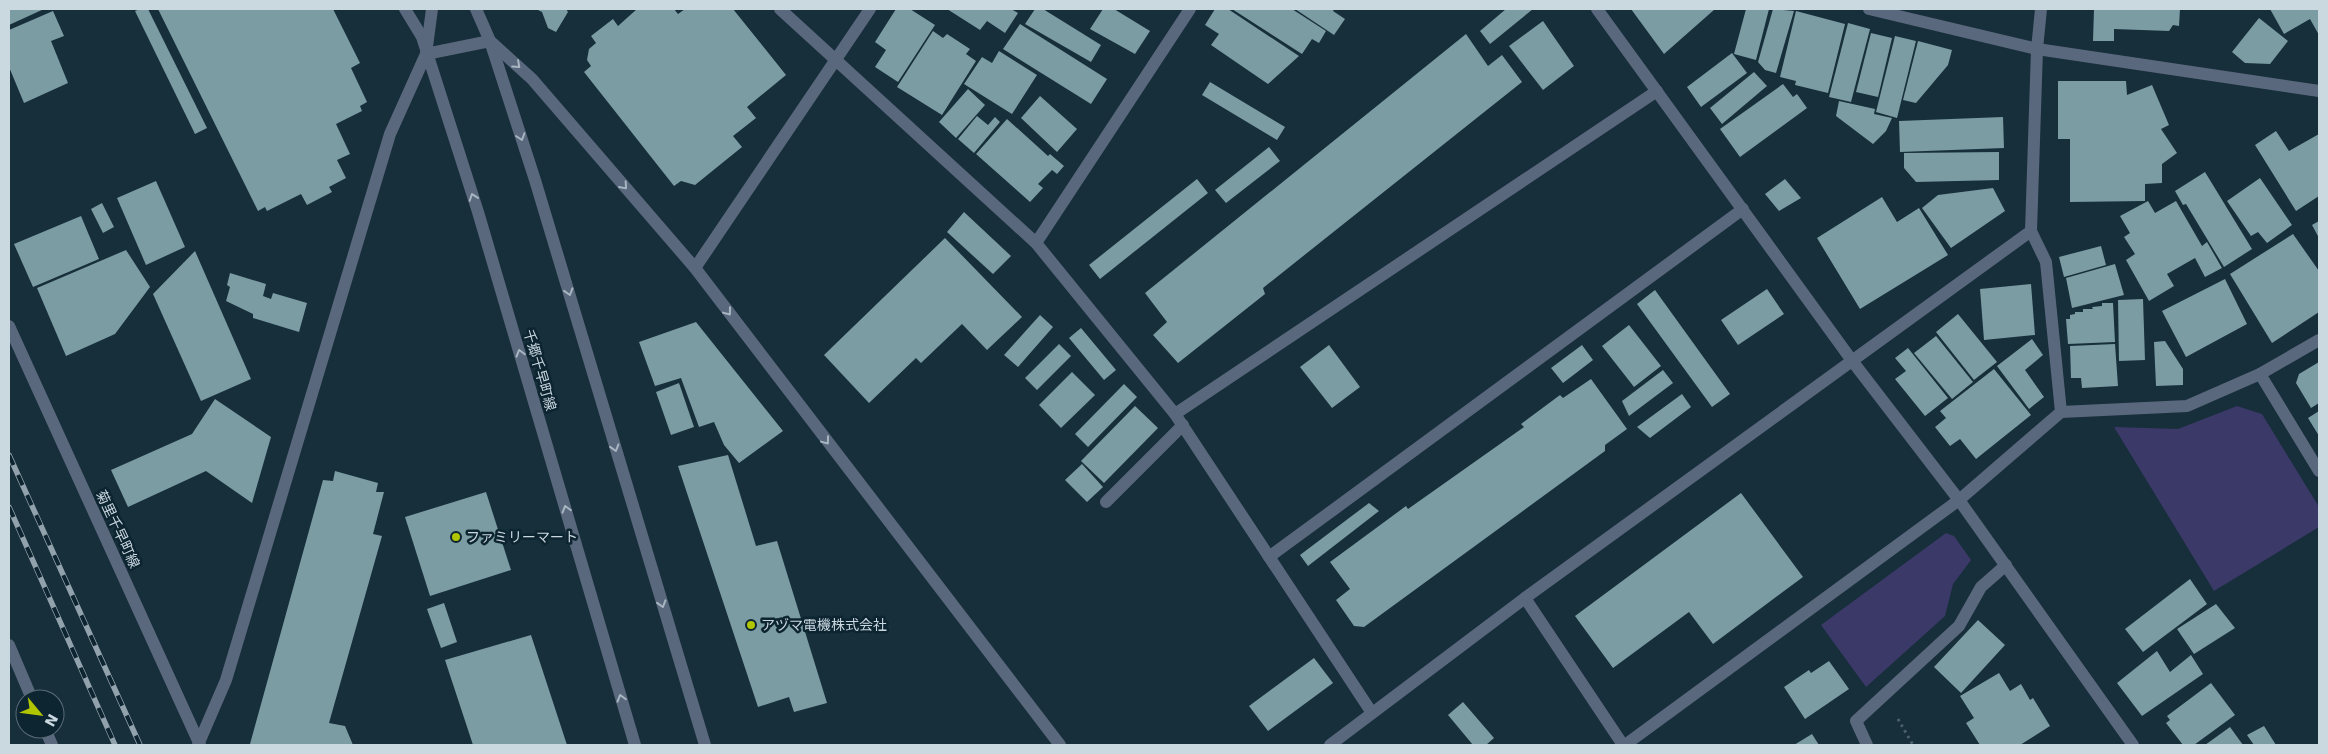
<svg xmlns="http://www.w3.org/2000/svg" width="2328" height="754" font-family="'DejaVu Sans','Noto Sans JP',sans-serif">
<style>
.green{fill:#3b3968}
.building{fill:#7b9ca3}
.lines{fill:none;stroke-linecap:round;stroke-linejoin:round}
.path{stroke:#4d616d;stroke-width:3;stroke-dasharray:2.5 4;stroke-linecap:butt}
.minor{stroke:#5a687d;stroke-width:12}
.rail-casing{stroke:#91a2ac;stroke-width:5.5}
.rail{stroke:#0d2431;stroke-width:4;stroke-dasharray:11;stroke-linecap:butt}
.oneway{stroke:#a8b6c2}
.poi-dot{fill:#b1c500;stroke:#0d2431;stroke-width:2}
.labels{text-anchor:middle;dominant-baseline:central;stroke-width:5;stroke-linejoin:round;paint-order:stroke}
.street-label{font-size:14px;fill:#cad8e0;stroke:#0d2431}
.poi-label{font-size:14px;fill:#cad8e0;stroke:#0d2431;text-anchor:start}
</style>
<rect width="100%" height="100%" fill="#172e3b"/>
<g class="green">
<path d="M2237 406 2262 414 2319 507V527L2214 591 2114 427 2178 429Z"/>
<path d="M1946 533 1954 536 1971 560 1953 584 1945 616 1866 687 1821 625Z"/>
</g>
<g class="building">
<path d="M9 9H44L9 25Z"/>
<path d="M140 9H148L207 128 195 134 135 11Z"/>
<path d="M158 9H333L360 63 351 68 367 102 360 106 362 111 336 124 350 154 337 160 346 178 329 187 332 192 307 205 301 194 267 211 265 207 258 211Z"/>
<path d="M536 9H566L568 12 556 32 548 28 542 12Z"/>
<path d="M637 9H674L678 14 685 9H733L786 75 747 107 756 118 733 136 742 147 695 185 681 181 674 186 584 72 591 66 587 60 589 49 596 43 591 36 613 19 618 26Z"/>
<path d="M896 9H910L935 25 898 82 875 67 886 50 875 42Z"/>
<path d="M947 9H1011L1018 13 1005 33 987 21 980 30Z"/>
<path d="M1035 9H1043L1101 45 1091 62 1025 24Z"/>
<path d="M1103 9H1114L1150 31 1135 54 1090 29Z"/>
<path d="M1215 9H1228L1299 56 1268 84 1211 45 1219 34 1205 25Z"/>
<path d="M1232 9H1292L1326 31 1319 43 1312 39 1302 54Z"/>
<path d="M1295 9H1334L1333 11 1345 19 1334 35Z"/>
<path d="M1506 9H1533L1490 44 1480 31Z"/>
<path d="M1631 9H1715L1664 54Z"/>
<path d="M1746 9H1769L1756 60 1734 54Z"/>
<path d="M1773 9 1794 11 1776 73 1765 70 1758 62Z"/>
<path d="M2094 9H2180L2179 26 2173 25 2169 31 2114 29V41H2093Z"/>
<path d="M2270 9H2319V35L2310 19 2284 34Z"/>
<path d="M53 11 64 36 51 41 68 83 24 103 9 67V30Z"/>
<path d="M1796 11 1845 24 1828 93 1795 85 1796 81 1780 77Z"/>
<path d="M2259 18 2288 41 2270 64 2245 63 2232 52Z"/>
<path d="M1543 21 1574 66 1543 90 1509 46Z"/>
<path d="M1848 23 1870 29 1851 102 1829 97Z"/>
<path d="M1020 24 1107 79 1091 104 1003 49Z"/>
<path d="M933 31 943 38 947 34 970 49 966 54 976 61 942 115 897 87Z"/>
<path d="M1871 33 1892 38 1878 97 1856 92Z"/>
<path d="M1466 34 1488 66 1502 55 1522 82 1263 288 1265 294 1178 363 1153 335 1167 322 1145 293Z"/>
<path d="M1895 36 1916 41 1897 118 1876 112Z"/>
<path d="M1918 41 1952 50 1948 65 1916 103 1903 100Z"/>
<path d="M999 51 1037 75 1012 114 964 84 982 57 992 63Z"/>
<path d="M1732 53 1747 73 1701 107 1687 87Z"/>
<path d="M1754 72 1767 86 1722 124 1710 108Z"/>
<path d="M2058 81H2126L2127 95 2152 85 2169 125 2161 129 2177 153 2162 164V183L2145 184V201L2070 202V139H2058Z"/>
<path d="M1210 82 1285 127 1277 140 1202 95Z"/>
<path d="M1783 84 1793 97 1797 94 1807 108 1740 157 1720 129Z"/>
<path d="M968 89 985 105 956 138 939 122Z"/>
<path d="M1040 96 1077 129 1057 152 1021 118Z"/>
<path d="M1839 101 1875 109 1874 114 1892 118 1886 131 1873 144 1836 116Z"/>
<path d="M977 116 988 125 995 117 1000 122 974 153 958 139Z"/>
<path d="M2003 117 2004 148 1900 152 1899 121Z"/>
<path d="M1007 119 1048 156 1050 154 1064 166 1057 174 1052 170 1038 184 1043 188 1030 202 976 154Z"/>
<path d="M2276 131 2289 151 2319 134V196L2296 211 2255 145Z"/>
<path d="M1269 147 1280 161 1226 203 1215 190Z"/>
<path d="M1999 152V180L1916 182 1904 168V153Z"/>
<path d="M2205 172 2252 249 2224 267 2186 204 2183 205 2175 191Z"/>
<path d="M2260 178 2292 225 2267 243 2258 232 2251 236 2227 201Z"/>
<path d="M1197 179 1208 193 1100 279 1089 265Z"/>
<path d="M1785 179 1801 198 1779 211 1765 194Z"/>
<path d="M156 181 185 247 146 265 117 198Z"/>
<path d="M1993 188 2005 211 1951 248 1922 208 1938 195Z"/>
<path d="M1882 197 1897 222 1919 208 1948 255 1860 309 1817 238Z"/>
<path d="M2148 201 2155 213 2176 201 2202 246 2207 242 2222 268 2205 277 2195 258 2167 274 2174 286 2149 301 2126 260 2135 254 2124 237 2130 233 2120 216Z"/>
<path d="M102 203 114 227 103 233 91 209Z"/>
<path d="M964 212 1011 256 993 274 947 232Z"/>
<path d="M81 216 99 259 33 287 14 244Z"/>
<path d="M2319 221V238L2312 225Z"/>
<path d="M2293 234 2319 271V312L2272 343 2230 274Z"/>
<path d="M945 238 1022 317 987 350 962 324 921 363 916 358 869 403 824 355Z"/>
<path d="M2101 246 2106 265 2064 277 2059 257Z"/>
<path d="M126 250 150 287 115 334 66 356 37 288Z"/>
<path d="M195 251 251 379 201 401 153 294Z"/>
<path d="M2115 264 2124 295 2072 308 2066 278Z"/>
<path d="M230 273 266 284 263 296 271 299 273 293 307 303 299 332 253 318V314L226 301 230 287 227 285Z"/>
<path d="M2225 279 2247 324 2186 357 2162 311Z"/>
<path d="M2031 284 2035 335 1984 340 1980 289Z"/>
<path d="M1767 289 1784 314 1738 345 1721 320Z"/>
<path d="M1655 290 1730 394 1712 407 1637 304Z"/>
<path d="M2143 299 2145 360 2119 361 2118 300Z"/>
<path d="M2102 303H2113L2115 342 2068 344 2066 319H2070V315L2075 314V312H2083V309H2093L2092 307 2102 306Z"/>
<path d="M1958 314 1997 362 1974 380 1936 332Z"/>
<path d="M1040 315 1053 327 1018 367 1004 355Z"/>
<path d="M696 322 783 431 739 463 724 445 714 422 699 427 681 378 655 386 639 342Z"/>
<path d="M1629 325 1661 366 1634 387 1602 346Z"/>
<path d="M1081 328 1116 370 1104 380 1069 338Z"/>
<path d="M1936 336 1973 382 1952 399 1914 353Z"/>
<path d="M2032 339 2043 355 2025 370 2044 397 2029 409 1997 366Z"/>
<path d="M2165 341 2183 369V385L2156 386 2154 342Z"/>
<path d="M1059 344 1071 356 1037 390 1025 378Z"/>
<path d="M2115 344 2118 386 2082 388 2081 378H2071L2070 346Z"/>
<path d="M1329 345 1360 387 1332 408 1300 367Z"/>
<path d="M1582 345 1593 360 1563 383 1551 368Z"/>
<path d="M1908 348 1948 398 1925 416 1895 379 1906 371 1895 358Z"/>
<path d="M2319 362V403L2311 408 2296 383 2299 374Z"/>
<path d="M1994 369 2031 415 1976 459 1960 439 1950 446 1935 427 1946 418 1940 411Z"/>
<path d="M1663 370 1673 383 1629 416 1622 401Z"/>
<path d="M1072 372 1095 395 1061 428 1039 405Z"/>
<path d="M1591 379 1627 429 1605 445V451L1364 627 1354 626 1336 600 1350 589 1330 562 1406 506 1408 509 1524 427 1521 424 1560 395 1563 398Z"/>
<path d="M679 383 694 427 671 435 656 392Z"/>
<path d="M1124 384 1137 397 1088 447 1075 434Z"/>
<path d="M1682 394 1691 407 1650 438 1637 427Z"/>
<path d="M215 399 271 437 252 503 206 471 128 507 111 470 192 434Z"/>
<path d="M1135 406 1158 428 1104 483 1081 461Z"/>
<path d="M2319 411V436L2308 418Z"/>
<path d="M728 455 756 546 777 541 827 703 794 712 789 697 758 707 678 466Z"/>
<path d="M1082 464 1103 487 1087 502 1065 480Z"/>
<path d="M335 471 378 483 376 492H384L373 534 382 536 329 723 345 726 353 745H253L250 744 323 480 333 481Z"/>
<path d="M486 492 511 570 430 596 405 517Z"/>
<path d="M1741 493 1803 577 1713 644 1689 612 1613 668 1575 616Z"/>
<path d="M1369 503 1379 511 1308 566 1300 555Z"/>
<path d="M2190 579 2207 604 2143 652 2125 629Z"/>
<path d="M444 603 457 642 441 648 427 609Z"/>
<path d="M2216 604 2235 628 2194 654 2177 629Z"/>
<path d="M1978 620 2005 645 1961 693 1934 667Z"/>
<path d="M531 635 567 745H473L445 660Z"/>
<path d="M2157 651 2170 672 2191 655 2203 674 2142 716 2117 683Z"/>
<path d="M1314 658 1333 683 1268 731 1249 706Z"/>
<path d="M1829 661 1849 689 1805 719 1784 687 1809 670 1811 673Z"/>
<path d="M1999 673 2010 691 2021 684 2030 700 2033 698 2050 726 2020 745H1980L1966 723 1974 718 1960 696Z"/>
<path d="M2211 683 2235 715 2194 745H2183L2166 723 2170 720 2167 716Z"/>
<path d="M1463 702 1494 738 1486 745H1473L1448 715Z"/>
<path d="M2264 726 2276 745H2254L2247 735Z"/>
<path d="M2230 727 2243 745H2205Z"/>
<path d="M1812 734 1819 745H1794Z"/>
</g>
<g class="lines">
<path class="path" d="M1898 719 1913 745"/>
<g class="minor">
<path d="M405 9 422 37 478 212 635 745"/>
<path d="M476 9 490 41 535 180 705 745"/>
<path d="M780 9 1036 243 1175 414 1372 713"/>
<path d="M1597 9 1853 362 1959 500 2133 745"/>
<path d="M1869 9 2037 49 2319 91"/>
<path d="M426 54 490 41 532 79 695 268 1060 745"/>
<path d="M1036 243 1190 9"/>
<path d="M695 268 870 9"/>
<path d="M9 326 200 745"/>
<path d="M2260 374 2319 471"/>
<path d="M2061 412 2187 406 2260 374 2319 340"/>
<path d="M1175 414 1657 91"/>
<path d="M1106 502 1183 425"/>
<path d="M1269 557 1743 209"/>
<path d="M1525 598 1623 745"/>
<path d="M9 645 32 699"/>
<path d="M45 729 52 745"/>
<path d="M198 745 226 680 390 134 426 54 432 9"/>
<path d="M1330 745 1525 598 2031 231"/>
<path d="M1625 745 1959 500 2061 412 2046 262 2031 231 2037 49 2041 9"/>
<path d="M1867 745 1856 721 1959 626 1981 587 2006 565"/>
</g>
<g class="rail-casing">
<g id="rail">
<path d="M9 455 140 745"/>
<path d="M9 507 115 745"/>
</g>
</g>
<use href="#rail" class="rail"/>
</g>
<defs><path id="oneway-chevron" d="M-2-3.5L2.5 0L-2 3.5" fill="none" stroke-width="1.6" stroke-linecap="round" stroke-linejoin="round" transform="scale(1.25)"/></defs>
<g class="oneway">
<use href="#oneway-chevron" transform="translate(517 65) rotate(42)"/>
<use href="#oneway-chevron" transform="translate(521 137) rotate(72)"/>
<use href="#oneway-chevron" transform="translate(624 186) rotate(49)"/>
<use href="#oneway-chevron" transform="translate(473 197) rotate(-109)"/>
<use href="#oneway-chevron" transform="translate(569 292) rotate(73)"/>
<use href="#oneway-chevron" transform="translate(728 312) rotate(53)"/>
<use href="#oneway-chevron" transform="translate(520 353) rotate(-106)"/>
<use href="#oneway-chevron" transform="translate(826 441) rotate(53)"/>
<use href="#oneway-chevron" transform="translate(615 448) rotate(73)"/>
<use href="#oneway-chevron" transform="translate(566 509) rotate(-106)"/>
<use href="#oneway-chevron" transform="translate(662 604) rotate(73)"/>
<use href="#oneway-chevron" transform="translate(621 698) rotate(-106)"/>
</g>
<g class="poi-dot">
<circle cx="456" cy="537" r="5"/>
<circle cx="751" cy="625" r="5"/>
</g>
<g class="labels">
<g class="street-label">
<text transform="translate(540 370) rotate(74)">千郷千早町線</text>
<text transform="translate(118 529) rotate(65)">菊里千早町線</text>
</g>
<g class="poi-label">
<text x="466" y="537">ファミリーマート</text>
<text x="761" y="625">アヅマ電機株式会社</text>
</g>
</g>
<rect width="2328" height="754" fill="none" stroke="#cad8e0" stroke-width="20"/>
<g transform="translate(40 714) rotate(119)"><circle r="24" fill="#0d2431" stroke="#596c77"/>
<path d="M0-4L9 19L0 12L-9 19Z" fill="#b1c500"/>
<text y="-8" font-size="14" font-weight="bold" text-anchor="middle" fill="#cad8e0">N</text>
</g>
</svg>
